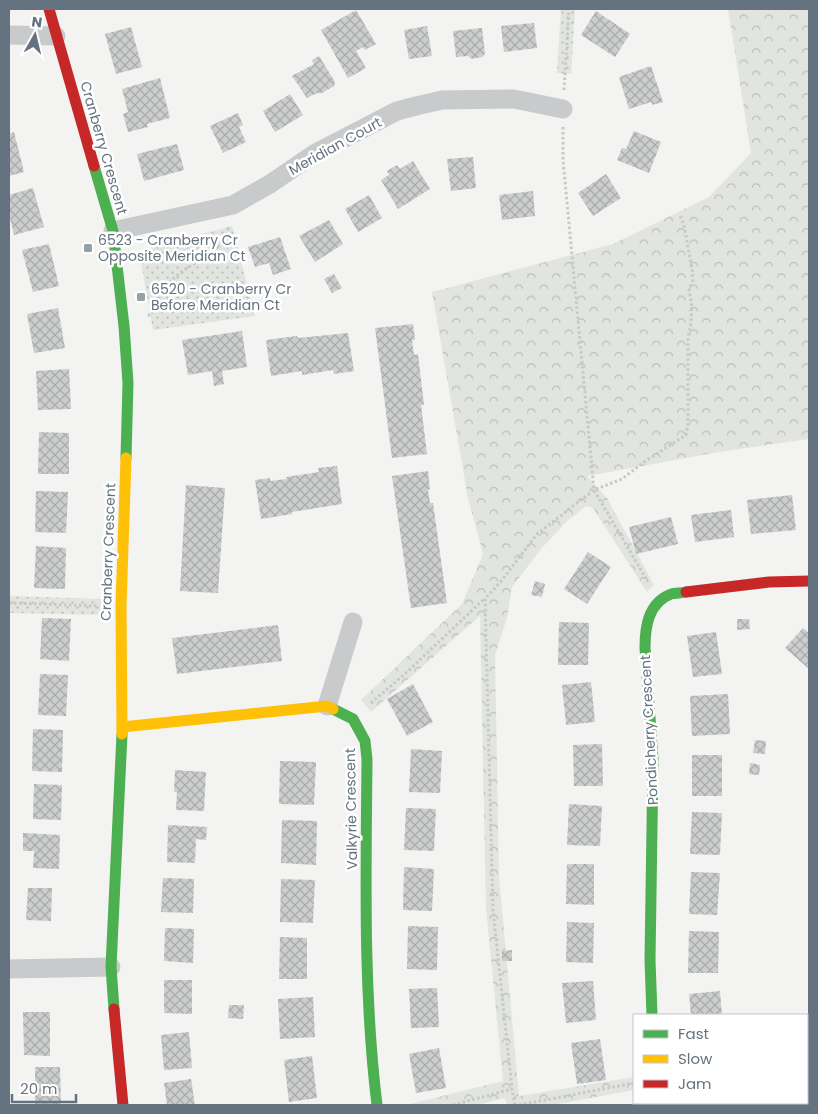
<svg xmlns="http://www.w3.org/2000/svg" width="818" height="1114" font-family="Poppins,sans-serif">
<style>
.forest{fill:url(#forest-crowns)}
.park{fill:url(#park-dots)}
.building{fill:url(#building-cross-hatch)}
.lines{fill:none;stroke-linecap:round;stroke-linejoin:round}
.path{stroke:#c7c8c7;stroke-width:3;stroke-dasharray:2.5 2.5;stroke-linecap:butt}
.street{stroke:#c8cacb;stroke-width:19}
.fast{stroke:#4caf50;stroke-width:11}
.slow{stroke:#ffc107;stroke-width:11}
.jam{stroke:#c62828;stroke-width:11}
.poi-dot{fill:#96a0a7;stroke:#fff;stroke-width:2}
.labels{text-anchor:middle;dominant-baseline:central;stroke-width:5;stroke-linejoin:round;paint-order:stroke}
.street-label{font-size:14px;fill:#64737f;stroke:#fff}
.poi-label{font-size:14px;fill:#64737f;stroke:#fff;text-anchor:start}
</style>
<defs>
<pattern id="forest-crowns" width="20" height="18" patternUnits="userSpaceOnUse" patternTransform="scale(1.25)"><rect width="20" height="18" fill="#e2e5df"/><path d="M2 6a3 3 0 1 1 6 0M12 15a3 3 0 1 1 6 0" fill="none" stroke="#bbbeba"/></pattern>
<pattern id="park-dots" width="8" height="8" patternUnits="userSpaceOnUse" patternTransform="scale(1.25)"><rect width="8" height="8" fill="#e2e5df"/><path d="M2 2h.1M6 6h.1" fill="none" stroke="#bbbeba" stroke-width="1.8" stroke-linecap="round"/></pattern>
<pattern id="building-cross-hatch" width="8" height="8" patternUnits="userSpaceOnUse" patternTransform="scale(1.25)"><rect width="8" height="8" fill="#cccdcd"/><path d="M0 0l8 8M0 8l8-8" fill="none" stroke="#a9abac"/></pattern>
</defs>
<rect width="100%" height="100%" fill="#f3f3f1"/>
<path class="forest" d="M728 9H809V439L719 452 587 476 607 498 654 585 647 592 593 508 586 506 566 522 541 549 512 587 507 618 495 655 499 877 519 1096 634 1077V1090L553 1105H507L505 1098 477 1105H406L503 1081 486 909 480 616 371 712 361 700 462 604 483 554 468 498 432 292 613 244 709 197 751 153Z"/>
<g class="park">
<path d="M561 9H575L571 74 557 73Z"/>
<path d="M232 226 255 316 153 330 141 262 144 253 152 247Z"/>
<path d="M9 596 104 599 103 615 9 613Z"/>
</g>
<g class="building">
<path d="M356 10 376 44 365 50 363 47 356 51 366 68 348 78 321 30Z"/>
<path d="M596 11 630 34 615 57 581 35Z"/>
<path d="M534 23 537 48 504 52 501 26Z"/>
<path d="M427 26 432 56 409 59 404 30Z"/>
<path d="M131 27 142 67 116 74 105 34Z"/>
<path d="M482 28 485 54 482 57 472 59 468 56 456 57 453 31Z"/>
<path d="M319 56 335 82 334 86 322 93H317L307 98 292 76 314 64 312 60Z"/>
<path d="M651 66 663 102 652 105 651 102 629 109 619 77Z"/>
<path d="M160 78 170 118 147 124 148 127 128 132 123 114 128 112 122 89Z"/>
<path d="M290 94 303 115 275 132 263 111Z"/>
<path d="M238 113 243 125 239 127 246 142 223 153 210 126Z"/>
<path d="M634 131 661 142 649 173 617 160 622 148 626 149Z"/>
<path d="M14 132 24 172 9 176V134Z"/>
<path d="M177 144 184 170 144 181 137 154Z"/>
<path d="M473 157 476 188 451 191 447 159Z"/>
<path d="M413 161 430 189 398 209 381 180 389 175 387 171 397 165 400 169Z"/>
<path d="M606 174 621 198 593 216 578 193Z"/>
<path d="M33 188 44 227 14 235 9 214V195Z"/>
<path d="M533 191 535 216 502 220 499 195Z"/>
<path d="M369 195 382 218 358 232 345 209Z"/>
<path d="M329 220 343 244 315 262 299 236Z"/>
<path d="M280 237 291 269 273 275 269 263 255 267 248 247Z"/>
<path d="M49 244 59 286 33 292 22 250Z"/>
<path d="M334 274 342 288 332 293 324 279Z"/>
<path d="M58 308 65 348 34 353 27 314Z"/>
<path d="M413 324 415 340H412L414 355 418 354 424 405H421L427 454 392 458 375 328Z"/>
<path d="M242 331 247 367 222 371 224 384 214 386 212 371 188 375 182 340Z"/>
<path d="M348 333 354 371 334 374 333 370 302 375V371L271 376 266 340 297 336 298 338Z"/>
<path d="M69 369 71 409 38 410 36 371Z"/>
<path d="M39 432 69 433V474H38Z"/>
<path d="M337 466 342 504 292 512V514L261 519 255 480 270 478V481L287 479 286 477 319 472 318 468Z"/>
<path d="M428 471 430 489 428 490 430 503H433L447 603 411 608 392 476Z"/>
<path d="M186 485 225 488 218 593 180 591Z"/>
<path d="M36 491 68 492 66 533 35 532Z"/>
<path d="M792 495 796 530 751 534 747 500Z"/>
<path d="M731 510 734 537 695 542 691 515Z"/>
<path d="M671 517 678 544 636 554 629 527Z"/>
<path d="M36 546 66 548 65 589 34 588Z"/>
<path d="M588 552 611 567 587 604 564 589Z"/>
<path d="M535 581 545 584 542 597 531 595Z"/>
<path d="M42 618 71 619 69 661 40 659Z"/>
<path d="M737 619H749L750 629 737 630Z"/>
<path d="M559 622 589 623 588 665H558Z"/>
<path d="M278 625 282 661 177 674 172 638Z"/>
<path d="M803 628 809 633V669L785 648Z"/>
<path d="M716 632 722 674 693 677 687 636Z"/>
<path d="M40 674 68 675 66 716 38 715Z"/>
<path d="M591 682 595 722 566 725 562 685Z"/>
<path d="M413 684 433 722 407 736 387 699Z"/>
<path d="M728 694 730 734 692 736 690 696Z"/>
<path d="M33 729 63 730 62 772 32 771Z"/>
<path d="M755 740 766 741 765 754 753 753Z"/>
<path d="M602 744 603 786H574L573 745Z"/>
<path d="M411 749 442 751 440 793 409 792Z"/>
<rect x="692" y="755" width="30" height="41"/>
<path d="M280 761 316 762 314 805 279 804Z"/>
<path d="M750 763 760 765 759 775 749 774Z"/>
<path d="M175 770 206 772 204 811 176 810 177 792H174Z"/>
<path d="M34 784 62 785 61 820 33 819Z"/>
<path d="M569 804 602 806 600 846 567 845Z"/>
<path d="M406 808 436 809 434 851 404 850Z"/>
<path d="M692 812 722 813 720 855 690 854Z"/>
<path d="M282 820 317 821 316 865 281 863Z"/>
<path d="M168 825 207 827 206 840 196 839 195 863 167 862Z"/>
<path d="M23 833 60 835 59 869 33 868 34 851H23Z"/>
<path d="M567 864H594V905L566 904Z"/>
<path d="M404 867 434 869 432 911 403 910Z"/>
<path d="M691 872 720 873 717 915 689 914Z"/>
<path d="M163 878 194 879 193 913 161 912Z"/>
<path d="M281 879 315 880 313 923 280 922Z"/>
<path d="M28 888H52L51 921 26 920Z"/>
<path d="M567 922 594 923 593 963 566 962Z"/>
<path d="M408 926 438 927 437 970 407 969Z"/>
<path d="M165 928 194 929 193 963 164 961Z"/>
<path d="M689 931 719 932 718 973H688Z"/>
<path d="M280 937 307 938V979H279Z"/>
<path d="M512 950V961H502V951Z"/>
<path d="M164 980H192V1014L164 1013Z"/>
<path d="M593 981 596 1020 566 1023 562 983Z"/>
<path d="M437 988 439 1027 411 1028 409 989Z"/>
<path d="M720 991 722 1015H691L689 994Z"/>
<path d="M313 997 315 1037 280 1039 278 999Z"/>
<path d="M229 1005H244L243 1019 228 1018Z"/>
<path d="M23 1012H50V1056L24 1055Z"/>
<path d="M189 1032 192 1068 164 1070 161 1035Z"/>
<path d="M600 1039 606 1080 577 1084 571 1043Z"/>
<path d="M439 1048 446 1088 416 1093 409 1054Z"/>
<path d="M312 1056 317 1098 289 1102 284 1060Z"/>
<path d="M35 1067H60L61 1105H35Z"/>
<path d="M191 1079 195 1105H167L164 1083Z"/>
</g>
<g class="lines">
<g class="path">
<path d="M564 90 569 9"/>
<path d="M563 127V160L594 490 648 582"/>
<path d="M148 316C155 310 157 301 162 292 164 287 170 282 174 278 194 260 223 254 229 225"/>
<path d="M9 603 98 606"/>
<path d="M371 703 407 672 484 599"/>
<path d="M453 1105 512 1089"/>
<path d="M515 1105 512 1089 493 910 485 599 503 579 537 534 594 490 622 479 644 462 686 435 688 423V338C692 322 693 306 689 290L693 280 692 269 684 225 680 215"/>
<path d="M519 1105 634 1083"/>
</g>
<g class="street">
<path d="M9 35 56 36"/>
<path d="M113 231 233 205 270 184 314 154 397 111 416 106 442 100 514 99 563 109"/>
<path d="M327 706 353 622"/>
<path d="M9 969 111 967"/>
<path d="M669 1103 670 1105"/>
</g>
<g class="fast">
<path d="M94 166 113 231 124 326 128 383 126 458"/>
<path d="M333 709 353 719 365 741 367 759C366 875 363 990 377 1105"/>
<path d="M114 1009 111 967 122 734"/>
<path d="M652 1015 650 960 653 760 645 648C645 627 648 603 671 594 675 593 682 593 686 592"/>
</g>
<g class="slow">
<path d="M122 727 327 706 333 709"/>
<path d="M122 734 121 606 126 458"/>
</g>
<g class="jam">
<path d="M49 9 94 166"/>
<path d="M686 592 769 582 809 581"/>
<path d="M114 1009 123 1105"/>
</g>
</g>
<g class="poi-dot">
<rect x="83" y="243" width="10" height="10" rx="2.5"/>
<rect x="136" y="292" width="10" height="10" rx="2.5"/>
</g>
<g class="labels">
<g class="street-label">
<text transform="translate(335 146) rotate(-29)">Meridian Court</text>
<text transform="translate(104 148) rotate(74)">Cranberry Crescent</text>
<text transform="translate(108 552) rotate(-88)">Cranberry Crescent</text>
<text transform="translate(649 730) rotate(-93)">Pondicherry Crescent</text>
<text transform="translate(351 809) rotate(-91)">Valkyrie Crescent</text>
</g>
<g class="poi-label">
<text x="98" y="240">6523 - Cranberry Cr<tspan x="98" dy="16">Opposite Meridian Ct</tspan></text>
<text x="151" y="289">6520 - Cranberry Cr<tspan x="151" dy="16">Before Meridian Ct</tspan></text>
</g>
</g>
<rect width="818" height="1114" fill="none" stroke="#64737f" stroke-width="20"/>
<rect x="633" y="1014" width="175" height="90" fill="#ffffff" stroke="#c1c7cc"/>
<rect x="643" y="1030" width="25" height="8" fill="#4caf50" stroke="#c1c7cc"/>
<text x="678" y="1039" font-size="15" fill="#64737f">Fast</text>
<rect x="643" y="1055" width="25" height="8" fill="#ffc107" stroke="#c1c7cc"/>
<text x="678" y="1064" font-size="15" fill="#64737f">Slow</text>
<rect x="643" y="1080" width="25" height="8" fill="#c62828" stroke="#c1c7cc"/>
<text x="678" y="1089" font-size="15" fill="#64737f">Jam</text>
<g transform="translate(35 35) rotate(8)" stroke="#ffffff" stroke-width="4" paint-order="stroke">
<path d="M0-4L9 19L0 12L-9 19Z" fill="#64737f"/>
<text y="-8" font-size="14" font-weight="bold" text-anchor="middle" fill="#64737f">N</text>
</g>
<path d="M12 1094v8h64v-8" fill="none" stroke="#64737f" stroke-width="2.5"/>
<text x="20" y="1094" font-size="15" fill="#64737f" stroke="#ffffff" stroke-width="4" paint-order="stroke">20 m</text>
</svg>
